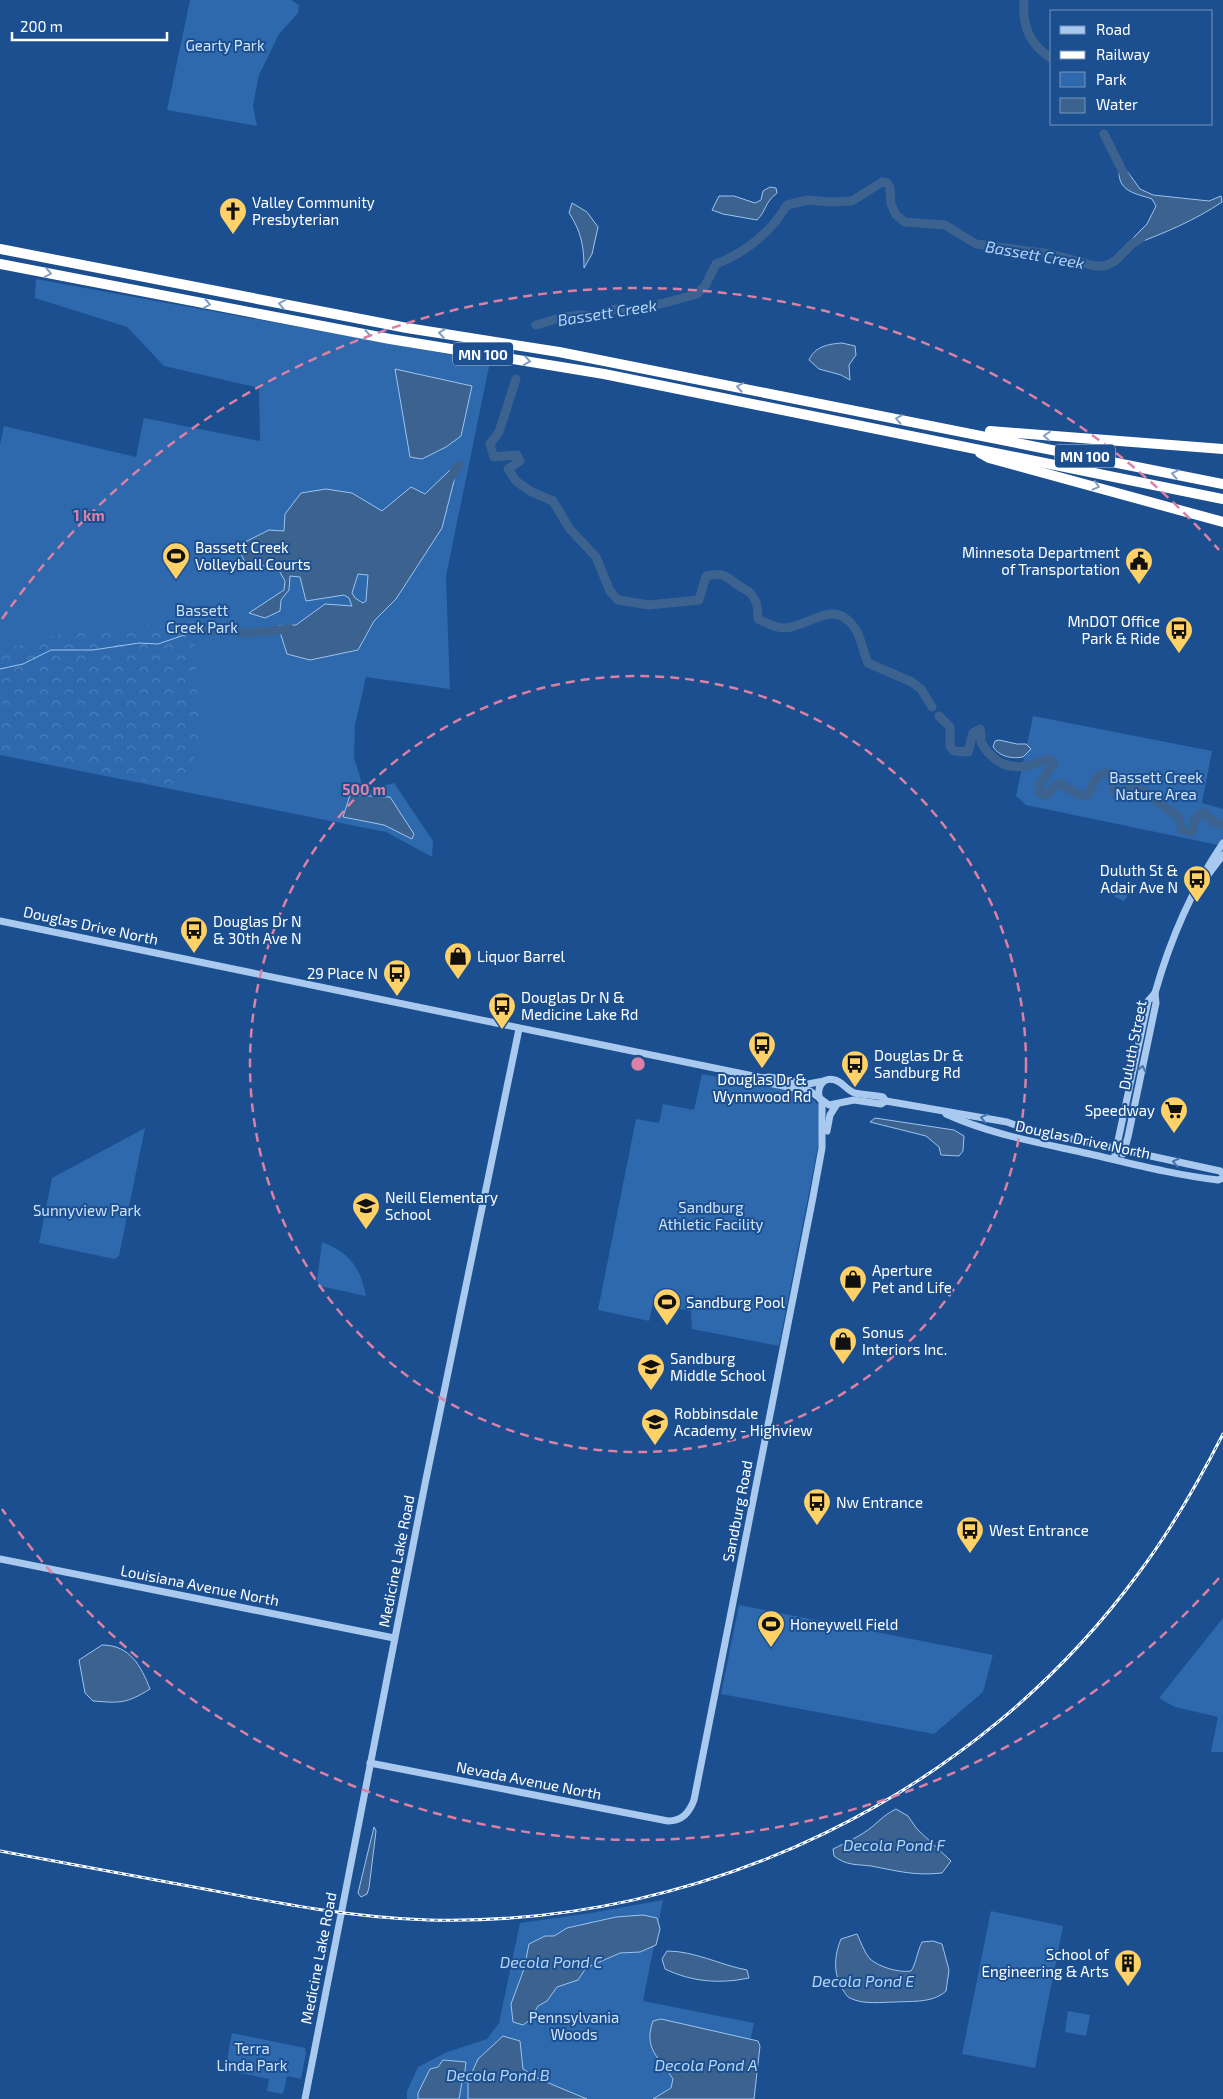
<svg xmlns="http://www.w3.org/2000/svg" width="1223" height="2099" font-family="'Exo 2',sans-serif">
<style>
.green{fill:#2e69ad}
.forest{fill:url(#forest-crowns)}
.water{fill:#3c6290;stroke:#9cc4f0;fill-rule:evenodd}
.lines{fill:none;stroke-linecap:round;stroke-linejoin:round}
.stream{stroke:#9cc4f0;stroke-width:1}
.river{stroke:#3c6290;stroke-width:9}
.minor{stroke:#a9c9ee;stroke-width:7}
.highway{stroke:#fff;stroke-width:10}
.rail-casing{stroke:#fff;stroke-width:3}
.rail{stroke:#1b4f8f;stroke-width:1;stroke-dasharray:4;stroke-linecap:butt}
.oneway{stroke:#829ec1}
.oneway2{stroke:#4674ac}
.ring{fill:none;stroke:#dd80a5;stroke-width:2.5;stroke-dasharray:9 6}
.labels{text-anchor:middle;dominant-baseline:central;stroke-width:4;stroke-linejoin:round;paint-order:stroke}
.shield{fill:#1b4f8f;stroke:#bbcadd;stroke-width:1}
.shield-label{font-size:14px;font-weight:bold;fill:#fff}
.park-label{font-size:15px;fill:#cfe3fa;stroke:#1b4f8f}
.poi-label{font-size:15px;fill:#fff;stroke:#1b4f8f;text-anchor:start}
.street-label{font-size:15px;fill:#fff;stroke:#1b4f8f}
.water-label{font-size:16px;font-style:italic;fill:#b5d3f5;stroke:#1b4f8f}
.centre{fill:#dd80a5;stroke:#1b4f8f;stroke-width:2.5}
.ring-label{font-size:15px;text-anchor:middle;font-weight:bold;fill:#dd80a5;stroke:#1b4f8f;stroke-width:4;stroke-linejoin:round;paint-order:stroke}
</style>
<defs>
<pattern id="forest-crowns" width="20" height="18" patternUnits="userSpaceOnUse" patternTransform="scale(1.25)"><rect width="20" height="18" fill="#2e69ad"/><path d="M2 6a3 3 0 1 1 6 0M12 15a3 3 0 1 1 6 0" fill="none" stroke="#4d80b9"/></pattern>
</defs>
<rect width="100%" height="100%" fill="#1b4f8f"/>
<g class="green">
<path d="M190 0H291L299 5 298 13 279 34 259 75 253 106 257 126 167 110Z"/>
<path d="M36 279 490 362 446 576 450 689 366 677 355 725 354 757 364 791 394 783 433 841 432 857 386 832 0 755V445L4 426 136 457 144 418 260 441 259 388 164 366 127 327 35 298Z"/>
<path d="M1033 716 1212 751 1202 803 1223 809V838L1218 845 1026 805 1016 796Z"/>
<path d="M1113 881 1128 885 1127 897 1124 901 1115 897Z"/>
<path d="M702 1074 805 1093 819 1105 820 1136 779 1346 692 1329 691 1311 653 1304 649 1321 598 1310 636 1119 659 1123 663 1104 694 1110Z"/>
<path d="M145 1128 119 1256 114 1259 39 1243 52 1178Z"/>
<path d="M322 1242C350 1253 360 1267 366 1296L320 1286 317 1281Z"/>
<path d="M739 1605 993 1655 983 1692 934 1734 721 1694Z"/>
<path d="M1223 1618V1752H1211L1218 1717 1175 1707 1159 1698Z"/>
<path d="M663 1900 643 2001 754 2023 738 2099H407V2091L418 2067 447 2052 487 2039 499 2023 520 1923 591 1913Z"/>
<path d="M991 1911 1063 1926 1035 2068 962 2054Z"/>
<path d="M1068 2011 1090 2015 1086 2036 1065 2032Z"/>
<path d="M232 2033 305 2048 306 2053 301 2079 287 2076 283 2094 267 2091 269 2079 225 2070Z"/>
</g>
<path class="forest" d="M193 622 200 728 188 790 0 751V651L74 630Z"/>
<g class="water">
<path d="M1119 170 1127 171 1140 189 1153 195 1209 201 1221 196 1222 202C1194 221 1164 233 1133 245L1130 241 1147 224 1156 206 1152 199C1135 193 1118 192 1119 170Z"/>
<path d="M770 187 776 188 777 193C764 203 767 210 757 220L723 214 712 210 719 196H734L755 203 761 200 763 191Z"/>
<path d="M572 203 587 212 598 227 592 254 584 268C584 246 581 231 569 213Z"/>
<path d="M842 343 855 346 856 355 849 365 850 380 841 375 819 369 809 360C815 346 829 344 842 343Z"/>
<path d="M395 369 472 386 461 436 446 447 422 459 410 457Z"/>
<path d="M450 470 456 473 442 528 396 599 374 621 358 650 310 660 287 654 278 626 296 625 325 604 352 606 349 598 344 595 306 601 300 577 290 576 289 590 281 600 280 611 265 618 249 613 284 590 285 581 277 567 246 564 241 554 245 542 269 530 284 531 285 514 301 493 326 489 352 493 382 511 411 487 425 494ZM358 574 368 575 366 601 363 603 355 598 352 593Z"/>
<path d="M999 740 1017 744H1026L1031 749 1023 757C1012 759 1000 757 993 747L995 741Z"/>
<path d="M350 795 390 797 414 834 412 839 384 825 343 817Z"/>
<path d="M875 1118 954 1130 964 1136 963 1151 959 1156 941 1155 939 1147 926 1136 870 1122Z"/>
<path d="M102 1645C130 1645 141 1666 150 1689 126 1704 120 1703 93 1701L85 1693 79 1660Z"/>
<path d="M896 1809 908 1816 917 1829 951 1861 942 1873C914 1876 898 1871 871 1866 856 1864 847 1866 834 1856L833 1849C847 1842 861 1836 873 1826 881 1819 886 1814 896 1809Z"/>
<path d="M374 1827 376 1831 369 1888 367 1894 361 1897 358 1893Z"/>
<path d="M643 1915 657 1918 660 1929 656 1945 640 1952 620 1953 586 1968 578 1980 557 1987 547 2001 538 2006 530 2020 523 2025 513 2022 511 2004 524 1969 529 1944 545 1936H554L567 1928 616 1917Z"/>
<path d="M857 1934C861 1942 864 1952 870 1959 879 1967 899 1973 911 1971 916 1964 917 1952 922 1942L933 1941 942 1944 949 1970 946 1991C933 2003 913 2001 896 2002 881 2002 863 2005 850 1998 847 1997 845 1993 843 1990 833 1974 834 1956 841 1939Z"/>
<path d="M667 1951C695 1951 720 1965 747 1970L749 1978C720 1984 692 1982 665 1969L662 1959Z"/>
<path d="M661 2019 758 2041 760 2046 754 2099H653L671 2088 673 2079C659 2057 643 2049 653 2021Z"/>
<path d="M503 2036 520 2041 523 2069 539 2079 587 2099H468V2082H462L459 2099H418V2093L430 2069 438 2067 443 2060 466 2062 464 2078 469 2079 478 2059Z"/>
</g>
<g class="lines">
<path class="stream" d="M0 669 23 664 51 650H93L139 643 158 644 202 629H208"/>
<g class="river">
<path d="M1024 0C1022 26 1029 44 1052 59"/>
<path d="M1104 134 1126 178"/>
<path d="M536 325 563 317 582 315 594 317 615 309 635 311 697 294 705 286 716 264C745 253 771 232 787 205L808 200 830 202 852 201 882 182 887 183 890 187 891 204 896 215 905 222 945 225 976 244 1051 254 1095 266H1105L1115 261 1132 244 1141 238"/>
<path d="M516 379 499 432 490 444 494 457 517 455 520 461 508 469 516 481 530 491 553 501 569 528 596 557 610 591 618 600 649 605 699 600 706 576C722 572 725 575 738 585 745 590 751 591 755 600 758 605 758 613 758 619 766 623 775 628 784 628 808 628 833 597 854 627 861 636 863 652 868 663L912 682 921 689 932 707"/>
<path d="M448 481 459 465"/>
<path d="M208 629 248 633 290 629"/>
<path d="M939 716 950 727V746L954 751 968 752 973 733 980 729C982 734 980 737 981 741 982 745 986 751 990 754 1005 772 1028 768 1048 759L1052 760 1054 763 1040 783V793L1044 795C1052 793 1053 786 1060 783L1081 796H1087C1095 786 1092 774 1108 773L1113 777 1114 790C1123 793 1133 786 1142 790 1154 795 1164 810 1178 816L1182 830 1190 832 1193 830 1195 819 1200 814 1204 813 1214 822 1223 825"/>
</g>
<g class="minor">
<path d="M1196 891 1223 855"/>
<path d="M0 921 763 1078 769 1077 808 1084 824 1081"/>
<path d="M763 1078 768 1083 810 1091 829 1105 854 1100 881 1104 886 1101"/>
<path d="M820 1099C816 1089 822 1076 835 1080 843 1082 847 1091 855 1093 864 1095 874 1095 883 1097L886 1101 1007 1122 1026 1129 1220 1171 1223 1174"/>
<path d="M946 1114C992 1135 1041 1143 1090 1154 1133 1164 1175 1175 1218 1180L1223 1178"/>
<path d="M827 1131 830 1115 837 1104"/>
<path d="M1123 1154 1128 1137 1156 1003 1155 993"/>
<path d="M1114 1159 1148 1001 1155 993C1170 940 1192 889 1223 843"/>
<path d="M0 1559 394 1638"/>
<path d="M370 1763 668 1821C682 1821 689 1813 694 1800L813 1197 822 1148V1101"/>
<path d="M305 2099 425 1484 519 1029"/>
</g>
<g class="highway">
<path d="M0 249 407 328 559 352 1223 484"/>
<path d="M0 264 390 339 604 374 1223 499"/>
<path d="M990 431 1223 449"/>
<path d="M980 453 989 458 1223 522"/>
</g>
<g class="rail-casing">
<path id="rail" d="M0 1851C70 1864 140 1877 210 1890 283 1904 355 1918 429 1920 704 1927 975 1796 1138 1574 1171 1530 1198 1483 1223 1434"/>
</g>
<use href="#rail" class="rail"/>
</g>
<defs><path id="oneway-chevron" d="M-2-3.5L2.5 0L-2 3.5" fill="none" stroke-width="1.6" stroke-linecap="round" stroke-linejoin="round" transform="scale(1.25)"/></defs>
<g class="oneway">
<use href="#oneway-chevron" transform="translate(48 273) rotate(11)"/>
<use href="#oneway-chevron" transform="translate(207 304) rotate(11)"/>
<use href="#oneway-chevron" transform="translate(282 304) rotate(-169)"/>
<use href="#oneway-chevron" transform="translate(442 333) rotate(-171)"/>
<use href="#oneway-chevron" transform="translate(367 335) rotate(11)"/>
<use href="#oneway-chevron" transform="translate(527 361) rotate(9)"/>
<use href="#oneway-chevron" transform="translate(740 387) rotate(-169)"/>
<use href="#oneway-chevron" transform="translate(899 419) rotate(-169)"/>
<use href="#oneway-chevron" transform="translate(1047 436) rotate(-176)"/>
<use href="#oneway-chevron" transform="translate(1175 474) rotate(-169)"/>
<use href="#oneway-chevron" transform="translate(1096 486) rotate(15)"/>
</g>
<g class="oneway2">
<use href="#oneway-chevron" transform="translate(1142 1069) rotate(-78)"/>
<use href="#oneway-chevron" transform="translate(984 1118) rotate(-168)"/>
<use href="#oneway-chevron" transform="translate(1176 1162) rotate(-168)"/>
</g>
<g class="ring">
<circle cx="638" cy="1064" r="388"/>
<path d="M1219 1578A776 776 0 0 1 2 1509M2 619A776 776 0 0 1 1219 550"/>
</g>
<defs>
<g id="church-pin" transform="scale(1.4375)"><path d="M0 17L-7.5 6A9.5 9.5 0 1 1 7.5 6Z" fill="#ffd166" stroke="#1b4f8f"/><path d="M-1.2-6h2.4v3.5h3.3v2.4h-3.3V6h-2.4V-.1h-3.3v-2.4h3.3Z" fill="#111"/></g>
<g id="stadium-pin" transform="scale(1.4375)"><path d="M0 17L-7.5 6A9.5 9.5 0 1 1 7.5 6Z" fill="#ffd166" stroke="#1b4f8f"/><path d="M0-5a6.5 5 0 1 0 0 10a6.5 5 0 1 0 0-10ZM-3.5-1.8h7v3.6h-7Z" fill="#111"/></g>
<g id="civic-pin" transform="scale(1.4375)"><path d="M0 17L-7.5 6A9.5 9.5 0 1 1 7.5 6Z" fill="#ffd166" stroke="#1b4f8f"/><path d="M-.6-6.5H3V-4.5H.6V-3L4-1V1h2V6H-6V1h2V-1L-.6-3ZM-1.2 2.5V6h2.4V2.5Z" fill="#111"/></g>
<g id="bus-pin" transform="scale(1.4375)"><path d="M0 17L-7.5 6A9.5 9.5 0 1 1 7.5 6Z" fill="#ffd166" stroke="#1b4f8f"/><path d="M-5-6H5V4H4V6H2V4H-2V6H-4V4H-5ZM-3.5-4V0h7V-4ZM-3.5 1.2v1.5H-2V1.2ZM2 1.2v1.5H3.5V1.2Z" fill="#111"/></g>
<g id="shop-pin" transform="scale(1.4375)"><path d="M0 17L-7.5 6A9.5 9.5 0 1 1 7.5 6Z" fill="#ffd166" stroke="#1b4f8f"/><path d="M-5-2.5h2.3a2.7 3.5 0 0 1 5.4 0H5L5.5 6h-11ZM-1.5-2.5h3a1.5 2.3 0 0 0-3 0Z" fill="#111"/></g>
<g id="supermarket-pin" transform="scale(1.4375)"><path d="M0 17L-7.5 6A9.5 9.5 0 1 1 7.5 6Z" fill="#ffd166" stroke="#1b4f8f"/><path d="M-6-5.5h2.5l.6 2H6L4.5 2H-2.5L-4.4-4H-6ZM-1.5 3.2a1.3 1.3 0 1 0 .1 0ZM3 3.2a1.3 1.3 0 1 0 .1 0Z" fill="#111"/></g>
<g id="school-pin" transform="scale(1.4375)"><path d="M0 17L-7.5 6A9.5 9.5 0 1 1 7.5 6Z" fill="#ffd166" stroke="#1b4f8f"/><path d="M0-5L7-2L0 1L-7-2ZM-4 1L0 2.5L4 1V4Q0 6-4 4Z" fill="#111"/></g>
<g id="building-pin" transform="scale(1.4375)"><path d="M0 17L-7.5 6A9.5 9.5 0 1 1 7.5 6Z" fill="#ffd166" stroke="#1b4f8f"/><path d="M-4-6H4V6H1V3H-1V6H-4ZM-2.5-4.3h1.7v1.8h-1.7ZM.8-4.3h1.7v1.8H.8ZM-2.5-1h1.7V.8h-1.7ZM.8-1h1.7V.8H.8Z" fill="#111"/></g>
</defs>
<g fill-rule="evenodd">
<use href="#church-pin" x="233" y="211"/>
<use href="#stadium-pin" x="176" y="556"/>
<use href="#civic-pin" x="1139" y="561"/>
<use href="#bus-pin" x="1179" y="630"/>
<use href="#bus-pin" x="1197" y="879"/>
<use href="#bus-pin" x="194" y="930"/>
<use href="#shop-pin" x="458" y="956"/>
<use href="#bus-pin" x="397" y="973"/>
<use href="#bus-pin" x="502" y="1006"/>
<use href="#bus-pin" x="762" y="1045"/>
<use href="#bus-pin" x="855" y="1064"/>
<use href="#supermarket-pin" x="1174" y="1110"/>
<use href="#school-pin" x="366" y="1206"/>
<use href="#shop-pin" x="853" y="1279"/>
<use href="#stadium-pin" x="667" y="1302"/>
<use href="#shop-pin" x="843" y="1341"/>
<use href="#school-pin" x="651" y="1367"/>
<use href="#school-pin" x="655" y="1422"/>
<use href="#bus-pin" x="817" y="1502"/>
<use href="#bus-pin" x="970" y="1530"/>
<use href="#stadium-pin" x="771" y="1624"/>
<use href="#building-pin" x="1128" y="1963"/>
</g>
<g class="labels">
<g class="shield">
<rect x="453" y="342.5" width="60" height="23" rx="4"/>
<rect x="1055" y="444.5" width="60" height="23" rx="4"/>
</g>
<g class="shield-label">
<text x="483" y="354">MN 100</text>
<text x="1085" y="456">MN 100</text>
</g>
<g class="park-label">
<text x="225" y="45">Gearty Park</text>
<text x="202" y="610">Bassett<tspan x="202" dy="17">Creek Park</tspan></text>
<text x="1156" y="777">Bassett Creek<tspan x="1156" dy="17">Nature Area</tspan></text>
<text x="711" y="1207">Sandburg<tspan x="711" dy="17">Athletic Facility</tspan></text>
<text x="87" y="1210">Sunnyview Park</text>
<text x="574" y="2017">Pennsylvania<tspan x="574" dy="17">Woods</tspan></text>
<text x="252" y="2048">Terra<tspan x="252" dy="17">Linda Park</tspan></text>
</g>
<g class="poi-label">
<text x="252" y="202">Valley Community<tspan x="252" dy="17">Presbyterian</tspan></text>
<text x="195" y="547">Bassett Creek<tspan x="195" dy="17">Volleyball Courts</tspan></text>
<text x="1120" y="552" text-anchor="end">Minnesota Department<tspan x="1120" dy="17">of Transportation</tspan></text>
<text x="1160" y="621" text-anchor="end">MnDOT Office<tspan x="1160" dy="17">Park &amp; Ride</tspan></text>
<text x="1178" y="870" text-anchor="end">Duluth St &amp;<tspan x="1178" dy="17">Adair Ave N</tspan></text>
<text x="213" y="921">Douglas Dr N<tspan x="213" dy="17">&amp; 30th Ave N</tspan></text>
<text x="477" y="956">Liquor Barrel</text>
<text x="378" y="973" text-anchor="end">29 Place N</text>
<text x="521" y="997">Douglas Dr N &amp;<tspan x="521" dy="17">Medicine Lake Rd</tspan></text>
<text x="874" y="1055">Douglas Dr &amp;<tspan x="874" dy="17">Sandburg Rd</tspan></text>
<text x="762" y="1079" text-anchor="middle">Douglas Dr &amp;<tspan x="762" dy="17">Wynnwood Rd</tspan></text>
<text x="1155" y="1110" text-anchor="end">Speedway</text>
<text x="385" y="1197">Neill Elementary<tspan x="385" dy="17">School</tspan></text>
<text x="872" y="1270">Aperture<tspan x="872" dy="17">Pet and Life</tspan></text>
<text x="686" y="1302">Sandburg Pool</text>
<text x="862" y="1332">Sonus<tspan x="862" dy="17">Interiors Inc.</tspan></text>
<text x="670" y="1358">Sandburg<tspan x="670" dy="17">Middle School</tspan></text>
<text x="674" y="1413">Robbinsdale<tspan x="674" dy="17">Academy - Highview</tspan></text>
<text x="836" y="1502">Nw Entrance</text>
<text x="989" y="1530">West Entrance</text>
<text x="790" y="1624">Honeywell Field</text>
<text x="1109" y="1954" text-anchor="end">School of<tspan x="1109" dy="17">Engineering &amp; Arts</tspan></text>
</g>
<g class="street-label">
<text transform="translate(91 925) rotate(12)">Douglas Drive North</text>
<text transform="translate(1132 1045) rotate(-79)">Duluth Street</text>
<text transform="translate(1083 1139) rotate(12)">Douglas Drive North</text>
<text transform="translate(737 1511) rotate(-79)">Sandburg Road</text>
<text transform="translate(396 1561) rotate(-79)">Medicine Lake Road</text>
<text transform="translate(200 1585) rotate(11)">Louisiana Avenue North</text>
<text transform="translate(529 1780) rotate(11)">Nevada Avenue North</text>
<text transform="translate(318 1958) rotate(-79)">Medicine Lake Road</text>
</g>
<g class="water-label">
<text transform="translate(1035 254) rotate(10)">Bassett Creek</text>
<text transform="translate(607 312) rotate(-9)">Bassett Creek</text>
<text x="894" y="1844">Decola Pond F</text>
<text x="551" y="1961">Decola Pond C</text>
<text x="863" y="1980">Decola Pond E</text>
<text x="706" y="2064">Decola Pond A</text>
<text x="498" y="2074">Decola Pond B</text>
</g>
</g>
<circle cx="638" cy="1064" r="8" class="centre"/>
<g class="ring-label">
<text x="89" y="521">1 km</text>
<text x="364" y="795">500 m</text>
</g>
<rect x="1050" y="10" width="162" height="115" fill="#1b4f8f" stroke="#7695bc"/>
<rect x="1060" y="26" width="25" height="8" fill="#a9c9ee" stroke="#7695bc"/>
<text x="1096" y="35" font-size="15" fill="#ffffff">Road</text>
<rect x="1060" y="51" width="25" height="8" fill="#ffffff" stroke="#7695bc"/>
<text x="1096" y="60" font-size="15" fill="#ffffff">Railway</text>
<rect x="1060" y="72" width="25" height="15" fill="#2e69ad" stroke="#7695bc"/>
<text x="1096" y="85" font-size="15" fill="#ffffff">Park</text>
<rect x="1060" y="98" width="25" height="15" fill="#3c6290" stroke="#7695bc"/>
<text x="1096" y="110" font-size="15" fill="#ffffff">Water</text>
<path d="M12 32v8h155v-8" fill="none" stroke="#ffffff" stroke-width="2.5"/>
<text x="20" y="32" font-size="15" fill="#ffffff" stroke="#1b4f8f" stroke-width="4" paint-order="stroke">200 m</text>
</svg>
